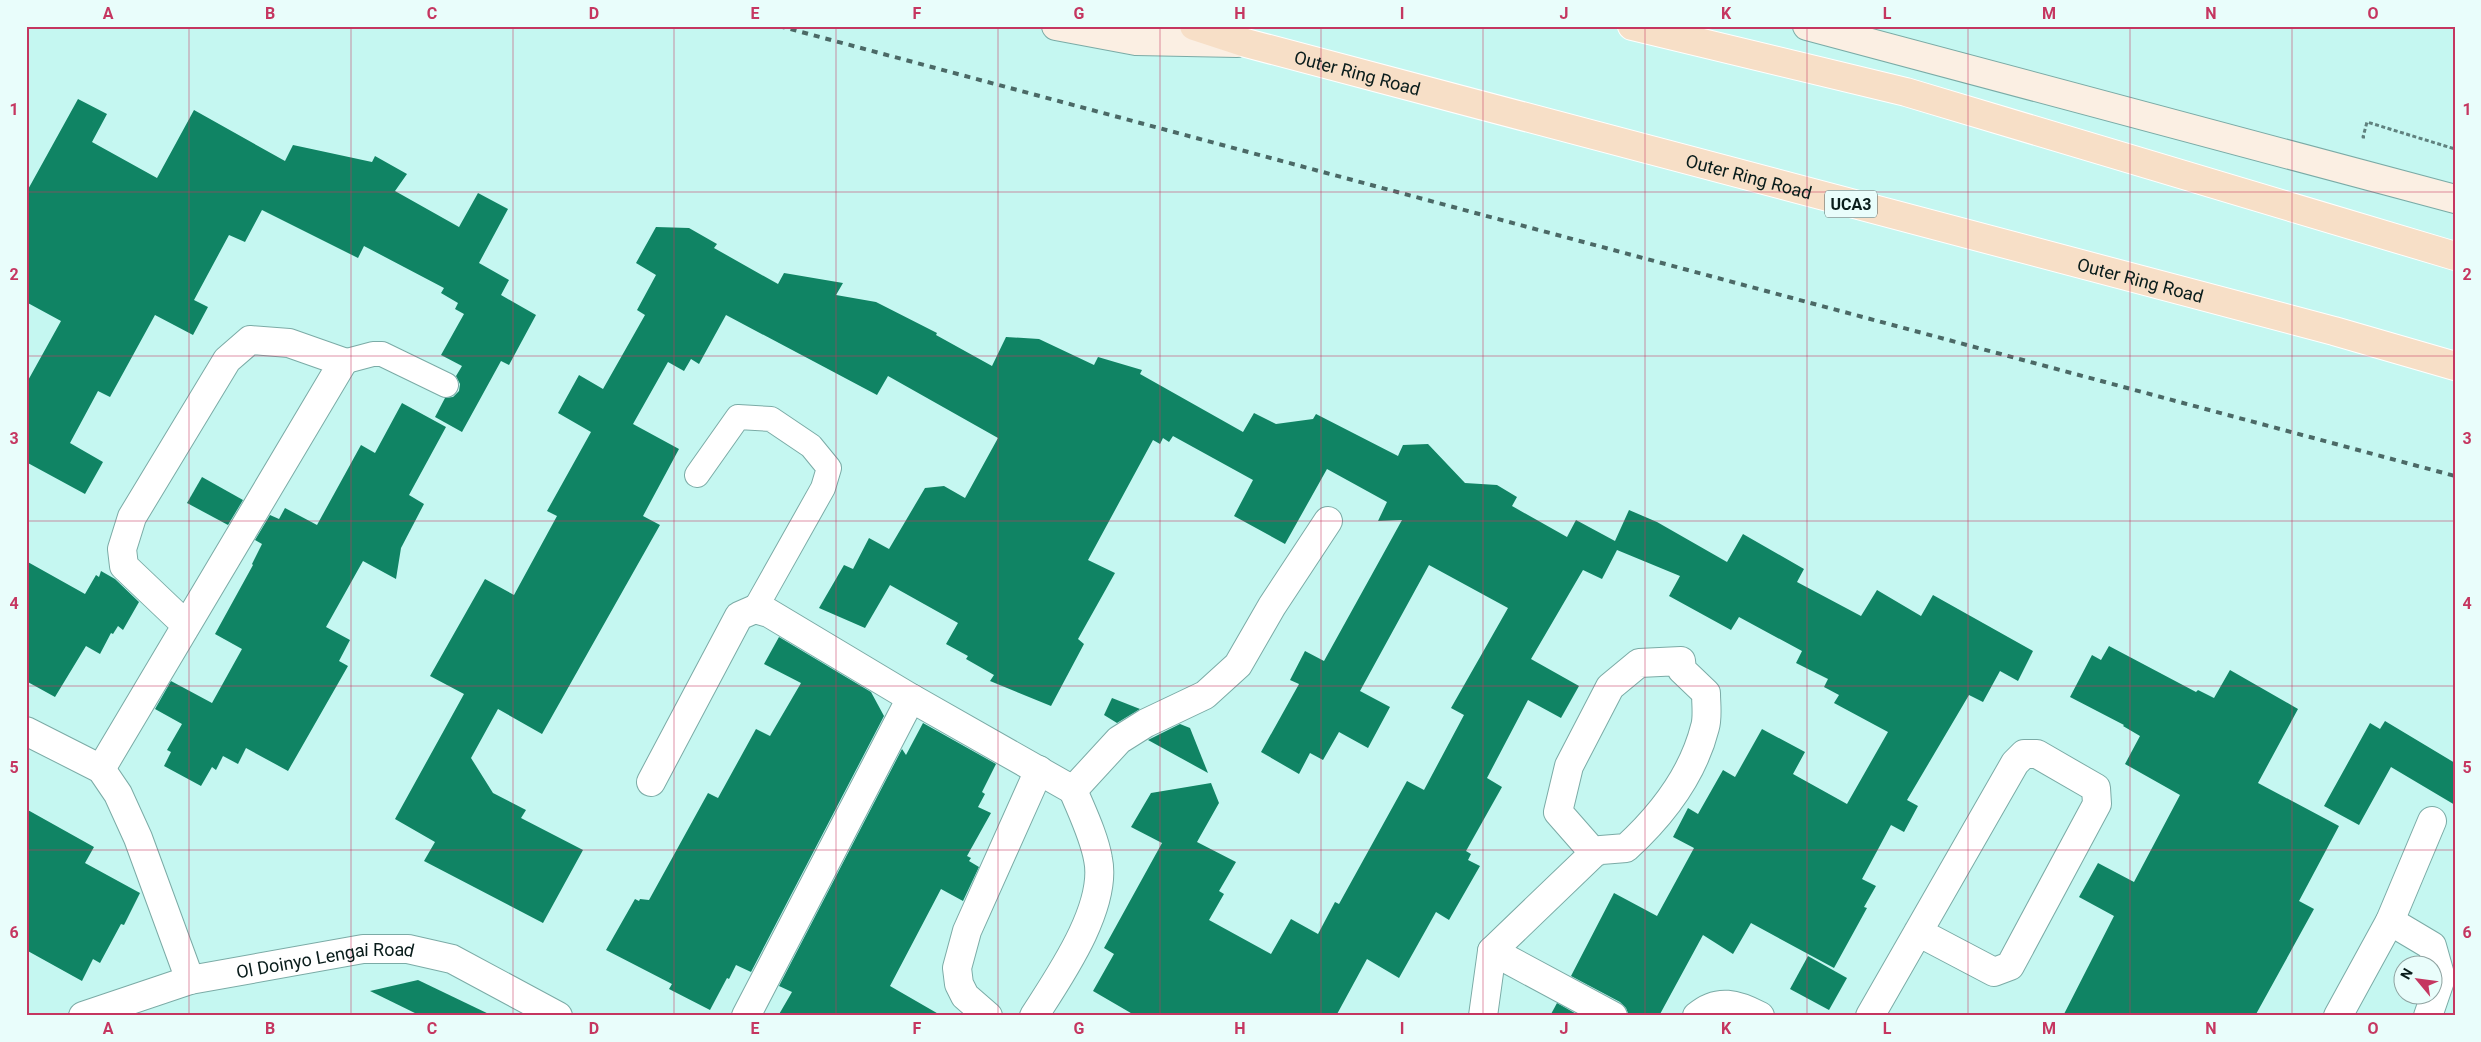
<svg xmlns="http://www.w3.org/2000/svg" width="2481" height="1042" font-family="Roboto,sans-serif">
<style>
.building{fill:#108464}
.lines{fill:none;stroke-linecap:round;stroke-linejoin:round}
.service-casing{stroke:#7baba6;stroke-width:26}
.minor-casing{stroke:#7baba6;stroke-width:30}
.secondary-casing{stroke:#7baba6;stroke-width:30}
.primary-casing{stroke:#fff;stroke-width:30}
.path{stroke:#60817e;stroke-width:3;stroke-dasharray:4 2.5;stroke-linecap:butt}
.service{stroke:#fff;stroke-width:24}
.minor{stroke:#fff;stroke-width:28}
.secondary{stroke:#fbefe3;stroke-width:28}
.primary{stroke:#f7dfc7;stroke-width:28}
.rail{stroke:#4b6966;stroke-width:4;stroke-dasharray:6 6;stroke-linecap:butt}
.grid{fill:none;stroke:#c53660;stroke-width:1;stroke-opacity:0.55}
.labels{text-anchor:middle;dominant-baseline:central;stroke-width:4.5;stroke-linejoin:round;paint-order:stroke}
.shield{fill:#e9fdfb;stroke:#4c605e;stroke-width:1}
.shield-label{font-size:16px;font-weight:bold;fill:#091c1b}
.street-label{font-size:18px;fill:#091c1b;stroke:#e9fdfb}
.neatline{fill:none;stroke:#c53660;stroke-width:2}
.grid-label{font-size:16px;text-anchor:middle;font-weight:bold;fill:#c53660}
</style>
<rect width="100%" height="100%" fill="#c5f7f1"/>
<g class="building">
<path d="M78 99 107 114 92 142 157 178 194 110 285 161 293 145 372 162 375 156 407 174 395 191 459 227 478 193 508 209 479 263 509 280 501 295 536 315 509 365 501 361 462 432 435 417 445 398 453 397 459 391 460 384 456 376 462 366 441 355 464 314 455 309 458 303 441 293 444 288 364 246 358 258 262 210 245 242 229 235 194 300 208 307 193 335 155 315 110 397 98 391 70 443 103 462 85 494 26 462V384L61 321 26 302V193Z"/>
<path d="M656 227 689 228 717 244 714 248 778 284 784 273 843 283 836 295 876 302 937 333 936 335 992 366 1006 337 1039 339 1094 365 1098 357 1142 370 1140 374 1243 432 1254 413 1276 424 1313 419 1316 414 1398 456 1403 445 1428 444 1465 483 1497 485 1517 497 1512 506 1567 537 1576 520 1615 541 1629 510 1657 522 1727 562 1743 534 1804 569 1797 582 1861 616 1877 590 1921 616 1933 595 2033 651 2018 681 2000 671 1983 702 1969 695 1907 800 1918 806 1904 832 1891 825 1862 879 1876 886 1864 907 1867 908 1834 968 1751 923 1733 954 1703 935 1659 1016H1629L1626 1008 1620 1002 1571 976 1614 893 1657 916 1694 848 1673 837 1688 808 1698 814 1723 770 1735 777 1762 729 1805 752 1793 774 1847 804 1888 732 1834 703 1839 695 1824 687 1828 679 1796 663 1802 651 1739 617 1731 630 1669 596 1680 576 1617 550 1602 579 1583 570 1531 659 1579 686 1561 718 1528 700 1487 778 1502 787 1466 851 1471 854 1468 860 1480 866 1449 920 1436 912 1399 978 1367 959 1336 1016H1136L1093 991 1114 954 1104 948 1162 843 1131 827 1151 793 1211 783 1219 803 1197 842 1236 862 1219 891 1224 894 1209 920 1271 954 1291 919 1318 934 1335 902 1339 904 1407 781 1424 790 1464 715 1451 708 1508 608 1429 565 1360 691 1390 707 1368 748 1339 732 1323 760 1310 753 1299 774 1261 752 1299 684 1290 680 1305 651 1324 661 1402 520 1378 521 1387 502 1327 469 1285 544 1234 516 1253 480 1173 436 1169 442 1163 438 1160 444 1153 440 1088 560 1115 573 1078 639 1084 644 1051 706 990 681 994 675 966 659 968 656 946 644 958 623 890 585 865 628 819 608 844 565 853 569 869 538 889 549 925 488 944 486 965 498 998 438 888 376 877 395 726 315 699 364 691 359 684 371 668 362 633 424 679 449 643 516 660 525 542 734 498 709 471 758 493 793 526 810 521 818 583 850 543 923 424 861 435 842 395 819 464 694 430 676 485 579 514 595 557 516 547 511 591 432 558 413 579 375 603 389 645 315 637 310 656 275 636 263Z"/>
<path d="M402 403 446 427 409 495 424 504 401 548 396 579 363 561 326 627 350 640 339 661 348 666 288 771 246 748 238 764 223 756 216 770 212 767 201 786 164 766 171 752 167 750 182 724 155 709 171 681 212 703 242 649 215 634 253 565 252 564 262 544 255 540 270 515 279 519 285 508 317 525 361 445 375 453Z"/>
<path d="M202 477 243 500 228 525 187 503Z"/>
<path d="M26 561 85 594 96 575 99 577 101 571 115 579 139 602 123 630 118 626 113 634 111 633 100 654 86 646 55 697 26 681Z"/>
<path d="M779 637 871 692 884 716 751 972 736 965 729 979 727 978 710 1010 669 989 672 984 606 950 635 899 639 901 640 899 649 900 708 793 718 798 756 729 770 736 801 683 764 664Z"/>
<path d="M2109 646 2196 692 2198 690 2214 698 2230 670 2298 709 2258 783 2339 826 2299 901 2314 909 2255 1016H2063L2114 916 2079 897 2098 863 2134 882 2180 795 2125 764 2140 736 2123 726 2124 725 2070 697 2092 655 2101 660Z"/>
<path d="M1112 698 1140 709 1117 723 1104 715Z"/>
<path d="M2385 721 2455 763V805L2391 767 2359 825 2324 806 2370 723 2380 729Z"/>
<path d="M923 723 996 764 982 792 985 794 978 807 991 813 967 856 971 858 969 861 979 867 963 901 941 889 890 986 942 1016H778L792 992 779 986 902 749 906 755Z"/>
<path d="M1180 724 1190 728 1208 773 1148 740Z"/>
<path d="M26 809 94 847 85 863 140 893 124 925 121 924 100 963 93 959 82 981 26 950Z"/>
<path d="M1808 956 1847 978 1829 1010 1790 989Z"/>
<path d="M418 980 493 1016H421L370 991Z"/>
<path d="M1557 1003 1580 1016H1550Z"/>
</g>
<g class="lines">
<g class="service-casing">
<g id="service">
<path d="M343 362 373 354H382L446 385"/>
<path d="M697 475 738 417 771 419 811 446 829 468 823 488 755 609"/>
</g>
</g>
<g class="minor-casing">
<g id="minor">
<path d="M26 731 101 769 118 794 138 838 190 980"/>
<path d="M101 769 343 362 289 343 250 340 227 360 132 517 122 549 124 566 186 625"/>
<path d="M651 782 739 616 755 609 769 613 911 698 1073 790 1119 740 1146 723 1205 695 1238 665 1272 606 1328 521"/>
<path d="M2390 921 2432 946 2441 978 2428 1016"/>
<path d="M1492 951 1613 1016"/>
<path id="s1" d="M83 1016 190 980 363 949H408L452 959 558 1016"/>
<path d="M746 1016 911 698"/>
<path d="M988 1016 965 996 959 984 957 968 967 931 1039 770"/>
<path d="M1034 1016C1059 977 1108 907 1098 859 1094 836 1082 812 1073 790"/>
<path d="M1483 1016 1492 951 1594 853 1558 812 1569 766 1610 687 1639 663 1681 661 1682 670 1706 693C1706 704 1708 717 1705 727 1693 775 1662 815 1626 848L1601 850 1594 853"/>
<path d="M1697 1016C1718 998 1737 1004 1760 1016"/>
<path d="M1870 1016 2015 763 2024 754H2037L2096 788 2097 804 2010 966 1994 972 1918 932"/>
<path d="M2338 1016 2390 921 2432 821"/>
</g>
</g>
<g class="secondary-casing">
<g id="secondary">
<path d="M1056 26 1136 41 1237 43"/>
<path d="M1807 26 2455 199"/>
</g>
</g>
<g class="primary-casing">
<g id="primary">
<path id="s2" d="M1194 26 1246 43 2334 331 2455 366"/>
<path d="M1632 26 1906 92 2455 256"/>
</g>
</g>
<path class="path" d="M2365 137H2363L2367 122 2455 149"/>
<use href="#service" class="service"/>
<use href="#minor" class="minor"/>
<use href="#secondary" class="secondary"/>
<use href="#primary" class="primary"/>
<path class="rail" d="M779 26 2455 476"/>
</g>
<path class="grid" d="M189 26V1016M351 26V1016M513 26V1016M674 26V1016M836 26V1016M998 26V1016M1160 26V1016M1321 26V1016M1483 26V1016M1645 26V1016M1807 26V1016M1968 26V1016M2130 26V1016M2292 26V1016M26 192H2455M26 356H2455M26 521H2455M26 686H2455M26 850H2455"/>
<g class="labels">
<rect class="shield" x="1825" y="190.5" width="52" height="27" rx="4"/>
<g class="shield-label">
<text x="1851" y="204">UCA3</text>
</g>
<g class="street-label">
<text stroke="none"><textPath href="#s2" startOffset="170">Outer Ring Road</textPath></text>
<text stroke="none"><textPath href="#s2" startOffset="575">Outer Ring Road</textPath></text>
<text stroke="none"><textPath href="#s2" startOffset="980">Outer Ring Road</textPath></text>
<text stroke="none"><textPath href="#s1" startOffset="250">Ol Doinyo Lengai Road</textPath></text>
</g>
</g>
<rect width="2481" height="1042" fill="none" stroke="#e9fdfb" stroke-width="55"/>
<g transform="translate(2418 980) rotate(299)"><circle r="24" fill="#e9fdfb" stroke="#8fa3a1"/>
<path d="M0-4L9 19L0 12L-9 19Z" fill="#c53660"/>
<text y="-8" font-size="14" font-weight="bold" text-anchor="middle" fill="#091c1b">N</text>
</g>
<rect x="28" y="28" width="2426" height="986" class="neatline"/>
<g class="grid-label">
<text x="108" y="19">A</text>
<text x="270" y="19">B</text>
<text x="432" y="19">C</text>
<text x="594" y="19">D</text>
<text x="755" y="19">E</text>
<text x="917" y="19">F</text>
<text x="1079" y="19">G</text>
<text x="1240" y="19">H</text>
<text x="1402" y="19">I</text>
<text x="1564" y="19">J</text>
<text x="1726" y="19">K</text>
<text x="1887" y="19">L</text>
<text x="2049" y="19">M</text>
<text x="2211" y="19">N</text>
<text x="2373" y="19">O</text>
<text x="14" y="115">1</text>
<text x="2467" y="115">1</text>
<text x="14" y="280">2</text>
<text x="2467" y="280">2</text>
<text x="14" y="444">3</text>
<text x="2467" y="444">3</text>
<text x="14" y="609">4</text>
<text x="2467" y="609">4</text>
<text x="14" y="773">5</text>
<text x="2467" y="773">5</text>
<text x="14" y="938">6</text>
<text x="2467" y="938">6</text>
<text x="108" y="1034">A</text>
<text x="270" y="1034">B</text>
<text x="432" y="1034">C</text>
<text x="594" y="1034">D</text>
<text x="755" y="1034">E</text>
<text x="917" y="1034">F</text>
<text x="1079" y="1034">G</text>
<text x="1240" y="1034">H</text>
<text x="1402" y="1034">I</text>
<text x="1564" y="1034">J</text>
<text x="1726" y="1034">K</text>
<text x="1887" y="1034">L</text>
<text x="2049" y="1034">M</text>
<text x="2211" y="1034">N</text>
<text x="2373" y="1034">O</text>
</g>
</svg>
